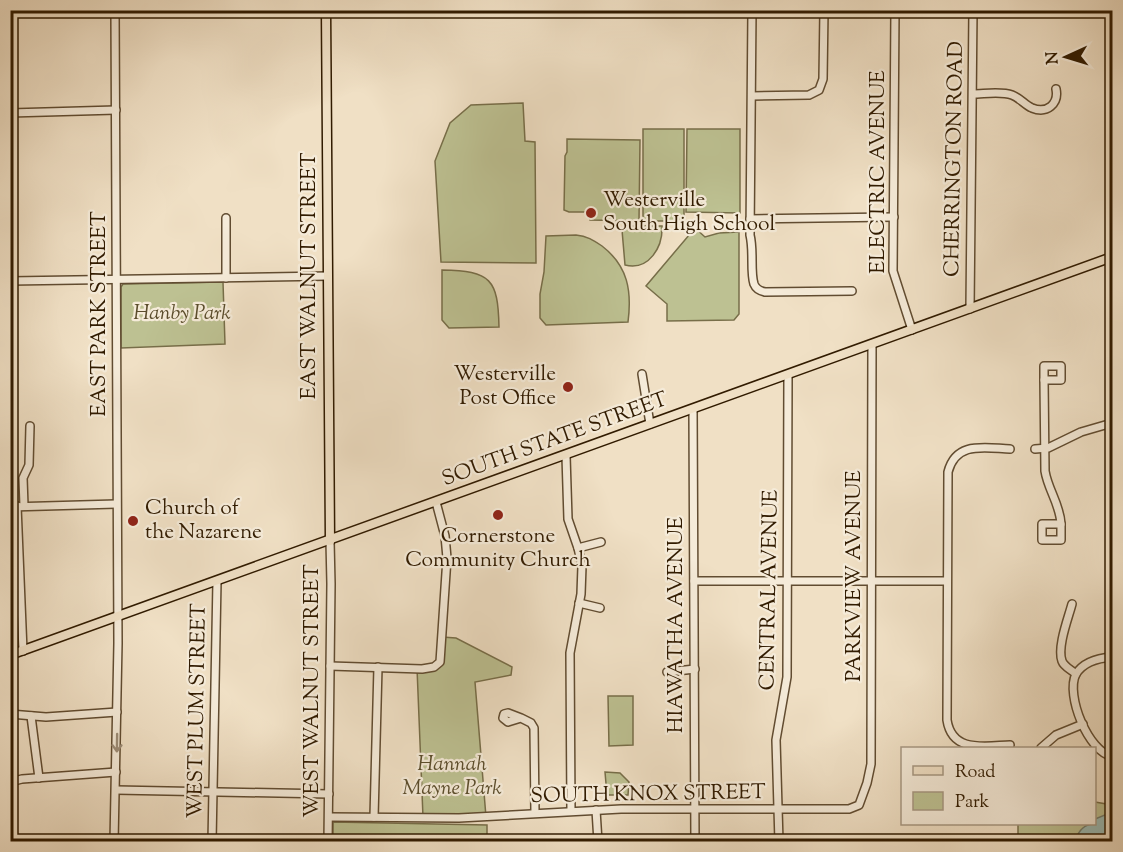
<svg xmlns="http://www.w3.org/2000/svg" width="1123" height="852" font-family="'Sorts Mill Goudy',serif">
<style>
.green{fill:#bdc192;stroke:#776e49;stroke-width:1.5}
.water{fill:#9abdb8;stroke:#707c6e;stroke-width:1.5}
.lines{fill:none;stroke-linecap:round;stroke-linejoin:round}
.minor-casing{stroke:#614c31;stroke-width:10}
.major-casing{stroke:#311b00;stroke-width:11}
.minor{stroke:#f5ebd9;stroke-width:7}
.major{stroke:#f0e0c5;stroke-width:8}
.oneway{stroke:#9d8d77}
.poi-dot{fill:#8f2418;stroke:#f5ebd9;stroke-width:2}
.labels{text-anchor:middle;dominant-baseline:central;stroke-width:4.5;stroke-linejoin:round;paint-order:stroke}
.street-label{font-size:21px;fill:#311b00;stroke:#f5ebd9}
.poi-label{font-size:21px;fill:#311b00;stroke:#f5ebd9;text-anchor:start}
.park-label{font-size:21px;font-style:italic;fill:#5b4d2c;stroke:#f5ebd9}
</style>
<rect width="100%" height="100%" fill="#f0e0c5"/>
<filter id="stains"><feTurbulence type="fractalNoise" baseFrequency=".00333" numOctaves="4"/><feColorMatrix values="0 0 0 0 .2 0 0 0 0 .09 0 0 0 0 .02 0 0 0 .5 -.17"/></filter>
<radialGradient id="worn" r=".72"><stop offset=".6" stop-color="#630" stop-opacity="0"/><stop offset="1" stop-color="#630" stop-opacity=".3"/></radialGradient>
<g class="green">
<path d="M523 103 525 141 535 142 536 263 441 262 435 161 450 123 471 105Z"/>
<rect x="643" y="129" width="41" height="92"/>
<path d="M687 129H740V213L686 212Z"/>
<path d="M567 139 640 140 639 221 590 220 589 212H569L564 210 565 156 567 152Z"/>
<path d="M626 226H662C663 247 649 271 625 265L622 230Z"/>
<path d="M695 228 705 237 719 233 739 232V314L734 320 667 321V304L646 286Z"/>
<path d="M576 235C587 236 593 240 602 246 628 266 632 291 628 322L546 325 540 318V294L544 272 546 236Z"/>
<path d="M442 270C491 271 498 279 499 327L449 328 442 320Z"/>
<path d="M223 282 225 344 121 348V287L123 284Z"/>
<path d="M442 637 456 638 512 667 511 675 475 682 486 817H423L417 668 438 664Z"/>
<path d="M608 696H633V745L609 746Z"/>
<path d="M605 772 620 773 629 782 628 795H607Z"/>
<path d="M1095 802 1112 805V841H1018V824H1094Z"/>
<path d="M333 822 487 825V841H333Z"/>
</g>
<path class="water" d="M1112 812V841H1075C1078 832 1084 824 1094 824L1095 819Z"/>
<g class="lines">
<g class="minor-casing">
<g id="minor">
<path d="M752 10 750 235C754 251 750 271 754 284 756 289 760 291 765 292L852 291"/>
<path d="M895 10 893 271 912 330"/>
<path d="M973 94C984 94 1001 91 1012 95 1020 98 1025 105 1032 108 1047 114 1059 104 1056 89"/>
<path d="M752 96 809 95 819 90 823 79 824 10"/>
<path d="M10 113 116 110"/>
<path d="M1110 142 1112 197"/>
<path d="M750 219 894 217"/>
<path d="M226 278V218"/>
<path d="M10 281 328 276"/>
<path d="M970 309 973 10"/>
<rect x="1044" y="366" width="17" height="14"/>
<path d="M642 374 650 424"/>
<path d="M1044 380 1045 471C1048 490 1060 504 1061 524"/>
<path d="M693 409 695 842"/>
<path d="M1010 449C984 448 956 441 948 472L947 720C952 753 984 746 1010 745"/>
<path d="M1035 449 1048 448 1081 432 1112 423"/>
<path d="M566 456 568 519 578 548 582 566 581 594 570 653 571 811"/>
<path d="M17 506 23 651"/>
<path d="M24 506 23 478 29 465 30 426"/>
<path d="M10 507 116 504"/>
<rect x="1042" y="524" width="19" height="16"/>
<path d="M578 548 601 542"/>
<path d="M694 581H947"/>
<path d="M579 603 600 608"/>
<path d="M1072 604C1068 619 1057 647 1062 661 1064 667 1072 670 1076 674"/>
<path d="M1112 657C1099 658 1084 661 1076 674 1065 695 1089 753 1112 756"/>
<path d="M330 666 422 669 434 667 440 662 447 558 445 536 436 502"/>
<path d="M667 672 695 669"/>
<path d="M10 714 46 717 117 712"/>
<path d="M31 716 39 778"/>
<path d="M521 718 508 713 504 714 503 718 508 722 521 718 531 723 534 728 535 813"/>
<path d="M1041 748 1056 735 1083 724"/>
<path d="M10 782 22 779 116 772"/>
<path d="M116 790 329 794"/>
<path d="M596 810 598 842"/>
<path d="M329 817 459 818 621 809H849L859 805 867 783 871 764 872 344"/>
<path d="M374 817 378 667"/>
<path d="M114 842 118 643 115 10"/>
<path d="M212 842 217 581"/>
<path d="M328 842 331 584 330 541"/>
<path d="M779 842 776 740 787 677 788 375"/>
</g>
</g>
<g class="major-casing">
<g id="major">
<path d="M326 10 330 541"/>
<path d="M10 655 1112 257"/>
</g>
</g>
<use href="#minor" class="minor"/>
<use href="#major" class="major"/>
</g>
<defs><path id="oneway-shaft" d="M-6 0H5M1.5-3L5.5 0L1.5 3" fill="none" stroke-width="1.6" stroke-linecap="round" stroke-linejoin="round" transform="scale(1.5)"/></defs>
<use class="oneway" href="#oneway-shaft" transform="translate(117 743) rotate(91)"/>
<g class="poi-dot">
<circle cx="591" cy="213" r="6"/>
<circle cx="568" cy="387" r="6"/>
<circle cx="498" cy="515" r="6"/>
<circle cx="133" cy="521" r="6"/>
</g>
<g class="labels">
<g class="street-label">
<text transform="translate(955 159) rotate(-89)">CHERRINGTON ROAD</text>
<text transform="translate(879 172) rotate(-90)">ELECTRIC AVENUE</text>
<text transform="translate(310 276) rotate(-90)">EAST WALNUT STREET</text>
<text transform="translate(100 314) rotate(-90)">EAST PARK STREET</text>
<text transform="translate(555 440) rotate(-20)">SOUTH STATE STREET</text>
<text transform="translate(855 576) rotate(-90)">PARKVIEW AVENUE</text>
<text transform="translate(770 590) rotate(-89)">CENTRAL AVENUE</text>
<text transform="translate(677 625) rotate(-90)">HIAWATHA AVENUE</text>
<text transform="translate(313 691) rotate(-90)">WEST WALNUT STREET</text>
<text transform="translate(198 711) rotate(-89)">WEST PLUM STREET</text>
<text transform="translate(648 795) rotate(-1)">SOUTH KNOX STREET</text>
</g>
<g class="poi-label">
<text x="603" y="201">Westerville<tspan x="603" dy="24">South High School</tspan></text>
<text x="556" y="375" text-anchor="end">Westerville<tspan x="556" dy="24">Post Office</tspan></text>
<text x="145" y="509">Church of<tspan x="145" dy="24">the Nazarene</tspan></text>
<text x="498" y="537" text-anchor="middle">Cornerstone<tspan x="498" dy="24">Community Church</tspan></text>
</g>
<g class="park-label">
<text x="182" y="314">Hanby Park</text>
<text x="452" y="765">Hannah<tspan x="452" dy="24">Mayne Park</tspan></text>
</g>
</g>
<rect width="1123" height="852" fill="none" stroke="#f0e0c5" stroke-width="36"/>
<rect x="12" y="12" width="1099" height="828" fill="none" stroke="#311b00" stroke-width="3"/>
<rect x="18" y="18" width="1087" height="816" fill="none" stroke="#311b00" stroke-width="1.5"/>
<rect x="901" y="747" width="195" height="78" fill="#f5ebd9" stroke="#a79882" stroke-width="1.5"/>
<rect x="913" y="766" width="30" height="9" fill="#f0e0c5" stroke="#a79882" stroke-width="1.5"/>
<text x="955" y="777" font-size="18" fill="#311b00">Road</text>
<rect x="913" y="792" width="30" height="18" fill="#bdc192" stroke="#a79882" stroke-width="1.5"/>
<text x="955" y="807" font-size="18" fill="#311b00">Park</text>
<g transform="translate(1066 57) rotate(266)" stroke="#f5ebd9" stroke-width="4.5" paint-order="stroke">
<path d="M0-4.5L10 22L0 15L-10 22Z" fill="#311b00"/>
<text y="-9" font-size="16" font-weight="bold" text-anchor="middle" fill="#311b00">N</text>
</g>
<rect width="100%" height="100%" filter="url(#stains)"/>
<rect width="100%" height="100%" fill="url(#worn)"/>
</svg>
